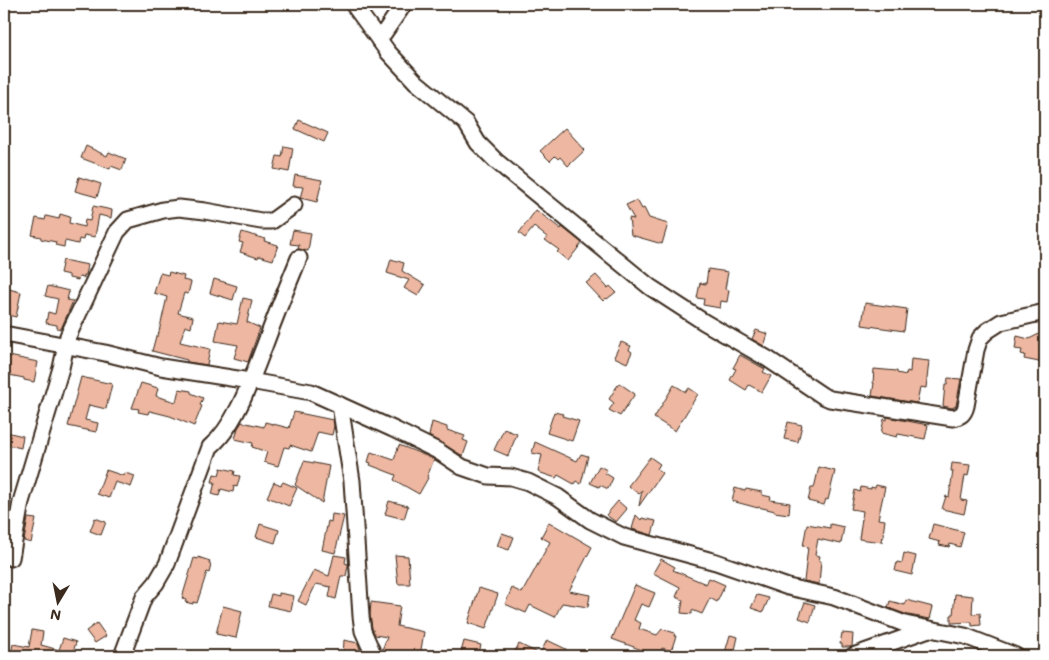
<svg xmlns="http://www.w3.org/2000/svg" width="1049" height="660" font-family="Mali,sans-serif">
<style>
.building{fill:#edb7a1;stroke:#3b2a1e}
.lines{fill:none;stroke-linecap:round;stroke-linejoin:round}
.minor-casing{stroke:#3b2a1e;stroke-width:19}
.minor{stroke:#fff;stroke-width:15}
</style>
<rect width="100%" height="100%" fill="#fff"/>
<filter id="ink" filterUnits="userSpaceOnUse"><feTurbulence type="fractalNoise" baseFrequency=".02" numOctaves="2"/><feDisplacementMap in="SourceGraphic" scale="10" xChannelSelector="R" yChannelSelector="G"/><feConvolveMatrix kernelMatrix="1 2 1 2 8 2 1 2 1" color-interpolation-filters="sRGB"/></filter>
<g filter="url(#ink)">
<g class="building">
<path d="M299 120 328 133 324 142 295 129Z"/>
<path d="M565 128 585 150 568 166 560 157 558 159 555 156 550 161 540 151Z"/>
<path d="M86 146 107 156 109 152 126 159 122 170 111 166 110 169 81 158Z"/>
<path d="M284 146 293 148 289 172 274 169 277 156 282 157Z"/>
<path d="M295 175 322 180 317 202 300 198 303 187 293 186Z"/>
<path d="M79 177 101 184 97 197 75 191Z"/>
<path d="M637 200 642 209 644 208 649 218 668 224 662 244 631 235 629 218 634 219 626 205Z"/>
<path d="M93 206 112 210 111 218 99 215 95 237 84 235 83 240 79 239 78 244 65 241 64 247 55 245 56 242 41 239V237L32 235 36 218 45 220 46 216 59 219 60 214 70 217 69 223 84 227 85 220 90 221Z"/>
<path d="M536 210 561 229 562 227 582 243 568 261 557 252 559 250 545 240 547 237 534 227 525 238 519 233Z"/>
<path d="M293 230 311 233 308 251 298 249 299 245 290 244Z"/>
<path d="M242 232 265 239 264 241 278 245 273 260 259 256 258 258 240 252 243 243 239 242Z"/>
<path d="M391 259 404 263 402 271 425 285 418 296 404 288 409 280 387 273Z"/>
<path d="M63 260 88 265 86 275H84V278L79 277 78 280 69 278V275L60 273Z"/>
<path d="M708 269 728 272 725 289 729 290 727 302 721 301 720 308 703 305 704 299 697 298 700 283 706 284Z"/>
<path d="M169 272 184 276 183 280 191 282 188 294 184 293 178 313 193 317 191 328 185 326 180 342 210 349 207 365 187 362V360L152 351 156 336H158L167 297 154 293 160 273 168 275Z"/>
<path d="M596 275 608 288 610 286 616 292 607 299 606 298 603 301 586 283Z"/>
<path d="M214 279 237 286 233 300 210 293Z"/>
<path d="M48 286 69 291 67 300 73 301 61 329 57 328V325L46 323 48 312 55 314 58 299 45 296Z"/>
<path d="M4 288 21 292 16 317 4 314Z"/>
<path d="M243 298 252 300 247 322 260 328 248 362 234 358 238 345 215 341 219 321 237 324Z"/>
<path d="M865 303 907 309 904 331 862 325Z"/>
<path d="M756 330 768 334 764 346 752 339Z"/>
<path d="M1045 331V348L1042 350 1044 353 1040 355 1039 362 1024 359 1025 355 1021 354 1022 350 1015 349 1017 336 1029 339Z"/>
<path d="M621 342 631 346 629 350 632 352 627 363 614 357Z"/>
<path d="M4 355 38 362 34 382 24 380V378L4 374Z"/>
<path d="M740 355 765 369 763 372 771 376 762 392 749 385 746 390 730 380 736 369 733 368Z"/>
<path d="M911 359 929 361 926 388 920 387 917 403 872 396 874 383H873L874 369 897 371V373L906 375 907 371 910 372Z"/>
<path d="M81 377 112 384 106 409 89 405 85 420 98 423 96 432 68 426Z"/>
<path d="M948 378 961 379 956 406 952 408 943 406 945 385H947Z"/>
<path d="M141 383 158 388 156 396 176 402 179 389 191 391V393L203 398 200 405 202 406 194 426 170 416 150 411H149L148 414 138 412 139 409 132 408Z"/>
<path d="M619 383 635 394 620 416 609 410 614 403 609 399Z"/>
<path d="M674 385 686 392 689 388 698 394 675 431 654 418Z"/>
<path d="M294 412 333 420 334 426 332 435 318 432 311 452 290 445 289 448 284 447 278 466 264 462 267 452 252 447 253 443 235 439 238 428 242 422 264 427 265 422 289 428Z"/>
<path d="M554 412 563 414 562 416 579 421 572 441 547 433Z"/>
<path d="M887 417 928 425 925 439 898 434 897 437 881 433 884 419 887 420Z"/>
<path d="M432 422 447 427V430L465 436 463 440 468 442 463 456 429 436Z"/>
<path d="M788 422 802 425 798 442 784 439Z"/>
<path d="M504 429 517 434 508 456 494 450Z"/>
<path d="M6 432 23 436 21 448 4 444Z"/>
<path d="M535 442 577 461 581 454 588 456 581 484 576 481 574 484 558 475 556 478 538 472 542 455 532 453Z"/>
<path d="M399 445 434 459 427 477 428 478 419 494 394 480 396 475 370 465 371 463 368 462 371 452 394 460Z"/>
<path d="M650 457 660 464 657 469 662 473 639 506 642 490 639 494 628 486Z"/>
<path d="M304 461 329 466 322 503 295 485Z"/>
<path d="M952 463 970 465 968 476 965 475 961 500 967 501 964 514 942 509 946 496 949 497 953 471H951Z"/>
<path d="M599 466 607 470 605 473 613 478 608 489 600 485 599 487 590 483Z"/>
<path d="M819 467 835 471 828 500 826 499 824 505 808 501 811 488H814Z"/>
<path d="M221 468 235 471 234 475 240 476 237 487 234 486 233 492 221 489 219 496 212 494 215 482H212L214 474 219 475Z"/>
<path d="M106 470 124 476 125 473 135 476 131 487 115 482 109 498 97 494Z"/>
<path d="M274 482 281 485 283 482 297 488 289 506 267 497Z"/>
<path d="M876 485 885 487 878 519 885 520 882 542 859 539 863 511 851 509 855 490 860 492 861 487 871 489V487L875 488Z"/>
<path d="M735 488 745 491 746 489 762 492V495L771 497 770 500 790 503 789 514 774 512 775 511 758 507V508L732 501Z"/>
<path d="M389 501 408 506 404 519 385 514Z"/>
<path d="M618 501 627 509 616 522 606 515Z"/>
<path d="M332 514 344 516 335 553 322 550 328 521 331 522Z"/>
<path d="M636 515 641 520 642 518 656 521 652 535 632 529Z"/>
<path d="M28 518 36 519 31 543 24 541Z"/>
<path d="M95 518 106 522 101 535 90 531Z"/>
<path d="M549 522 592 547 569 591 590 595 588 607 562 603 555 617 530 605 526 613 505 604 512 588 522 593 550 542 541 537Z"/>
<path d="M260 524 279 530 275 543 256 537Z"/>
<path d="M807 524 830 528V524L844 527 841 544 818 539 815 555 820 556 819 561H821L819 584 804 581 808 547 803 546Z"/>
<path d="M933 524 964 532 960 547 950 544 949 547 939 545 940 542 929 539Z"/>
<path d="M502 533 514 537 509 550 497 546Z"/>
<path d="M904 553 916 556 912 575 895 571 897 562 902 563Z"/>
<path d="M334 555 346 557 345 563 348 564V566L346 576H341L336 599 329 597 331 587 316 584 306 605 298 601 314 570 329 576Z"/>
<path d="M395 555 408 556 410 584H398Z"/>
<path d="M198 557 210 561 209 564 211 565 209 573 207 572 197 603 193 602V604L185 602 186 600 182 598 194 558 198 559Z"/>
<path d="M661 559 675 567 673 570 706 584 709 578 725 585 717 602 710 598 702 614 692 610V614L681 613 683 600 676 597 680 587 653 573Z"/>
<path d="M635 585 655 593 649 607 641 604 634 620 641 623 639 629 657 635 662 629 675 633 674 636H676L671 651 662 648 661 655 640 656 642 650 612 639Z"/>
<path d="M479 588 498 594 486 629 468 623Z"/>
<path d="M279 593 294 596 291 611 268 606 271 594 279 596Z"/>
<path d="M955 594 973 596 972 614 980 613 981 625 972 626V622L951 623V615H953Z"/>
<path d="M757 595 769 598 763 612 751 608Z"/>
<path d="M906 600 933 607 930 619 908 615 888 608 890 601 905 605Z"/>
<path d="M371 602 400 606 397 626 424 632 420 656 406 653 405 656H399L382 650 387 637 375 635 372 628 370 615Z"/>
<path d="M805 602 815 605 810 622 799 618Z"/>
<path d="M223 606 242 611 236 638 216 634Z"/>
<path d="M97 623 106 636 95 643 86 631Z"/>
<path d="M32 630 43 632 41 645 59 650 63 638 76 642 72 656H24L11 654 13 644 29 647Z"/>
<path d="M842 633 853 634 852 647H842V644H840Z"/>
<path d="M730 635 738 637 735 650 748 653V656H724Z"/>
<path d="M344 640 358 643 362 656H343Z"/>
<path d="M547 640 566 649 563 656H512L519 644 540 654Z"/>
<path d="M464 641 481 645 478 656H460Z"/>
</g>
<g class="lines">
<g class="minor-casing">
<g id="minor">
<path d="M353 4 388 52 416 82 466 123 478 143 496 161 650 287 704 322 768 359 823 396 830 399 953 418C961 416 964 414 966 406L976 350 980 338 987 331 1001 322 1045 312"/>
<path d="M379 40 404 4"/>
<path d="M4 334 105 353 161 367 250 381 311 392 393 429 438 451 462 467 488 476 511 477 528 482 558 497 590 520 624 537 716 562 788 587 834 597 905 624 965 636 1016 656"/>
<path d="M340 405 352 481 361 616 363 631 374 656"/>
<path d="M11 558 21 502 61 368 68 336 117 232 128 220 163 210 179 208 205 211 261 221H272L294 205"/>
<path d="M122 656 144 597 156 583 167 564 210 447C236 426 252 377 264 347 275 317 287 287 299 258"/>
<path d="M853 656 929 629"/>
</g>
</g>
<use href="#minor" class="minor"/>
</g>
</g>
<rect width="1049" height="660" fill="none" stroke="#fff" stroke-width="20"/>
<rect x="10" y="10" width="1029" height="640" fill="none" stroke="#3b2a1e" stroke-width="2" filter="url(#ink)"/>
<g transform="translate(58 602) rotate(190)" stroke="#ffffff" stroke-width="4" paint-order="stroke">
<path d="M0-4L9 19L0 12L-9 19Z" fill="#3b2a1e"/>
<text y="-8" font-size="14" font-weight="bold" text-anchor="middle" fill="#3b2a1e">N</text>
</g>
</svg>
